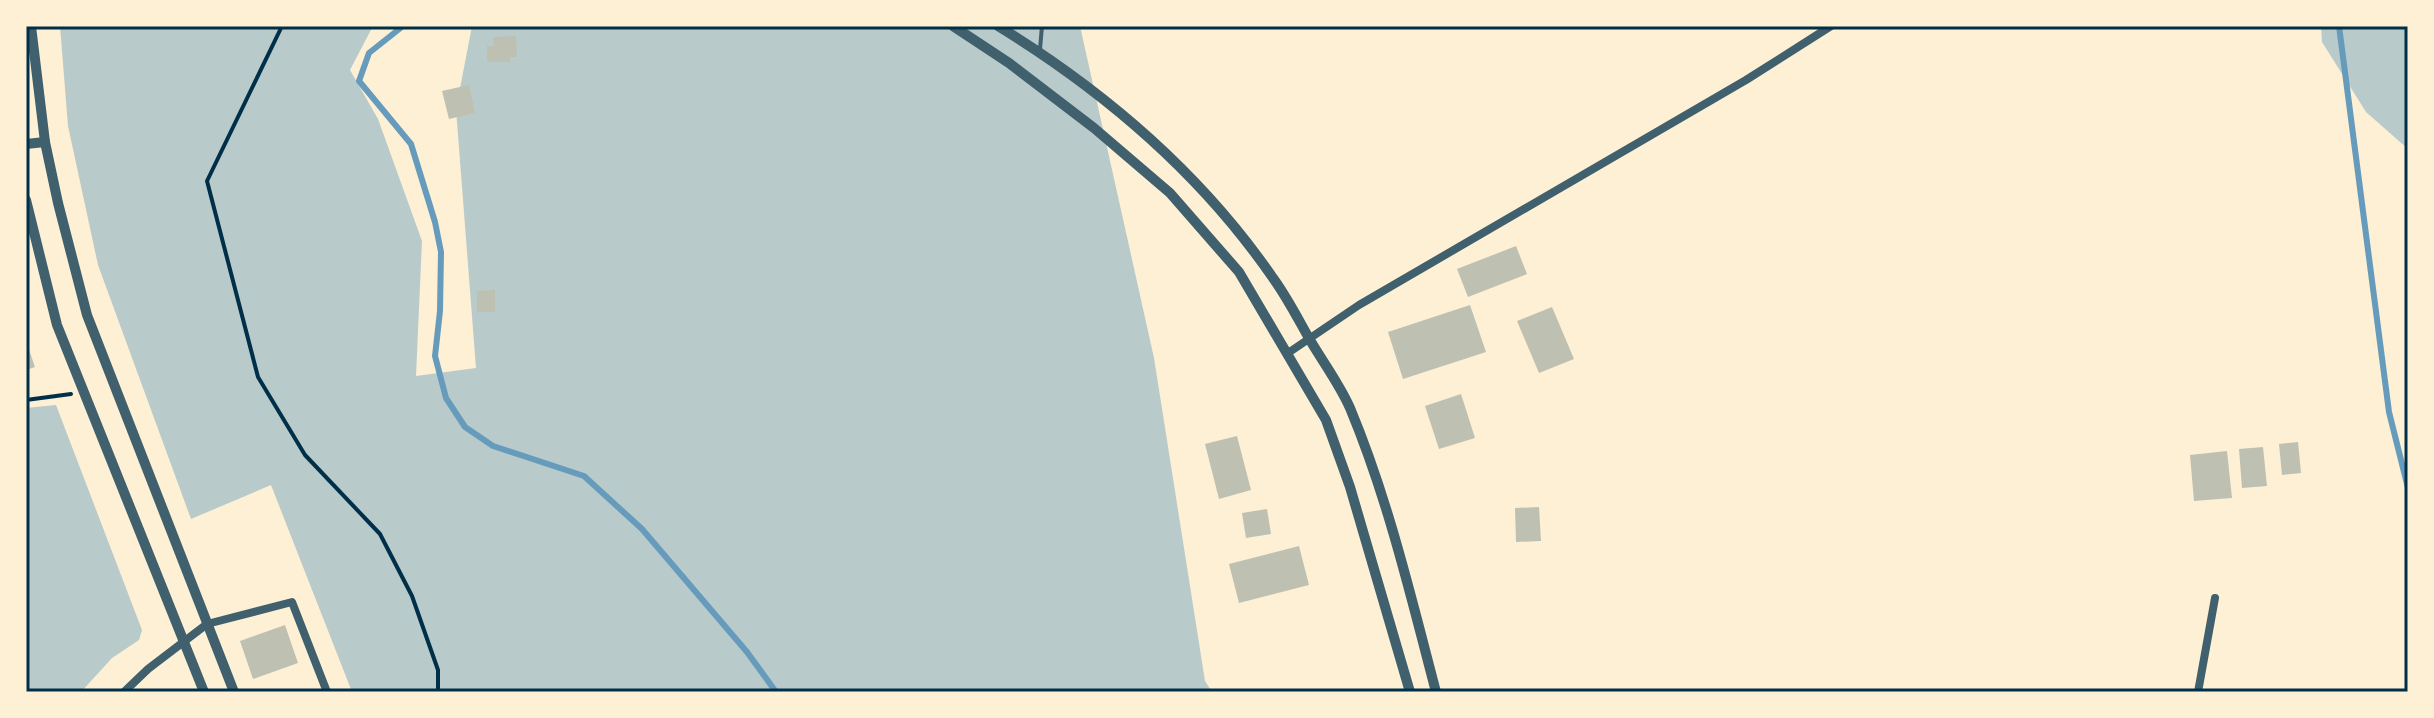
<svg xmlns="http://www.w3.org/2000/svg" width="2434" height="718" font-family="Karla,sans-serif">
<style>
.green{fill:#b9caca}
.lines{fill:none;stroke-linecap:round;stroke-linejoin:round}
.stream{stroke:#669bbc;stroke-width:6}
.building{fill:#bec0b2}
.path{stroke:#003049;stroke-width:4}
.service{stroke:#3f606c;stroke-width:4}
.minor{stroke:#3f606c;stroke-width:8}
.tertiary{stroke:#3f606c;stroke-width:10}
.neatline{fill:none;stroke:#003049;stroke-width:3}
</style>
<rect width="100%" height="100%" fill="#fdf0d5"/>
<g class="green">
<path d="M60 26H373L350 70 378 119 422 241 416 376 476 368 456 109 472 26H1080L1154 358 1205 681 1212 692H352L271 485 191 519 98 265 68 126Z"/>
<path d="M2321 26H2408V149L2366 112 2322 42Z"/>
<path d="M56 405 142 630 139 640 112 658 81 692H26V408Z"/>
</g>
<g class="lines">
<g class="stream">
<path d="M403 26 369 53 359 81 411 144 435 222 441 252 440 311 435 356 446 398 465 427 493 446 584 476 642 529 747 652 776 692"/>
<path d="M2339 26 2389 412 2408 488"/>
</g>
</g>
<g class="building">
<path d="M516 36 517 57H510V62H487V46H494L493 37Z"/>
<path d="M469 85 475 113 449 119 442 91Z"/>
<path d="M1516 246 1527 274 1468 297 1457 269Z"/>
<path d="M495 290V312H477V291Z"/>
<path d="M1470 305 1486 352 1403 379 1388 332Z"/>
<path d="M1552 307 1574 359 1539 373 1517 321Z"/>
<path d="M26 341 35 367 26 370Z"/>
<path d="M1461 394 1475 438 1439 449 1425 406Z"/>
<path d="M1237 436 1251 490 1219 499 1205 444Z"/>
<path d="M2298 442 2301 473 2282 475 2279 444Z"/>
<path d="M2263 447 2267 486 2242 488 2239 449Z"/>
<path d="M2227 451 2232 498 2194 501 2190 455Z"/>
<path d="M1539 507 1541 541 1516 542 1515 508Z"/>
<path d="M1267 509 1271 534 1246 538 1242 513Z"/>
<path d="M1299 546 1309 585 1239 603 1229 564Z"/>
<path d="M285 625 298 663 253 679 240 641Z"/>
</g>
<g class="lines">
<g class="path">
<path d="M282 26 207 181 258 377 305 455 380 534 412 596 438 670V692"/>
<path d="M26 400 71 394"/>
</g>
<path class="service" d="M1040 49 1042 26"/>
<g class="minor">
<path d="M1288 353 1359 305 1746 80 1831 26"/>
<path d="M124 692 148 669 207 624 292 602 327 692"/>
<path d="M2198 692 2215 598"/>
</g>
<g class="tertiary">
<path d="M31 26 45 142 58 203 87 315 234 692"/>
<path d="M953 26 1009 63 1094 128 1170 193 1239 272 1326 420 1350 487 1410 692"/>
<path d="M998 26C1104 91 1202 175 1273 278 1287 297 1298 319 1310 340 1323 362 1340 385 1350 408 1388 499 1411 597 1436 692"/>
<path d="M26 144 45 142"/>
<path d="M26 200 57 325 204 692"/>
</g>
</g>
<rect width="2434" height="718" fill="none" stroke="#fdf0d5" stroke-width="56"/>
<rect x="28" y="28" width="2378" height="662" class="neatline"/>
</svg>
